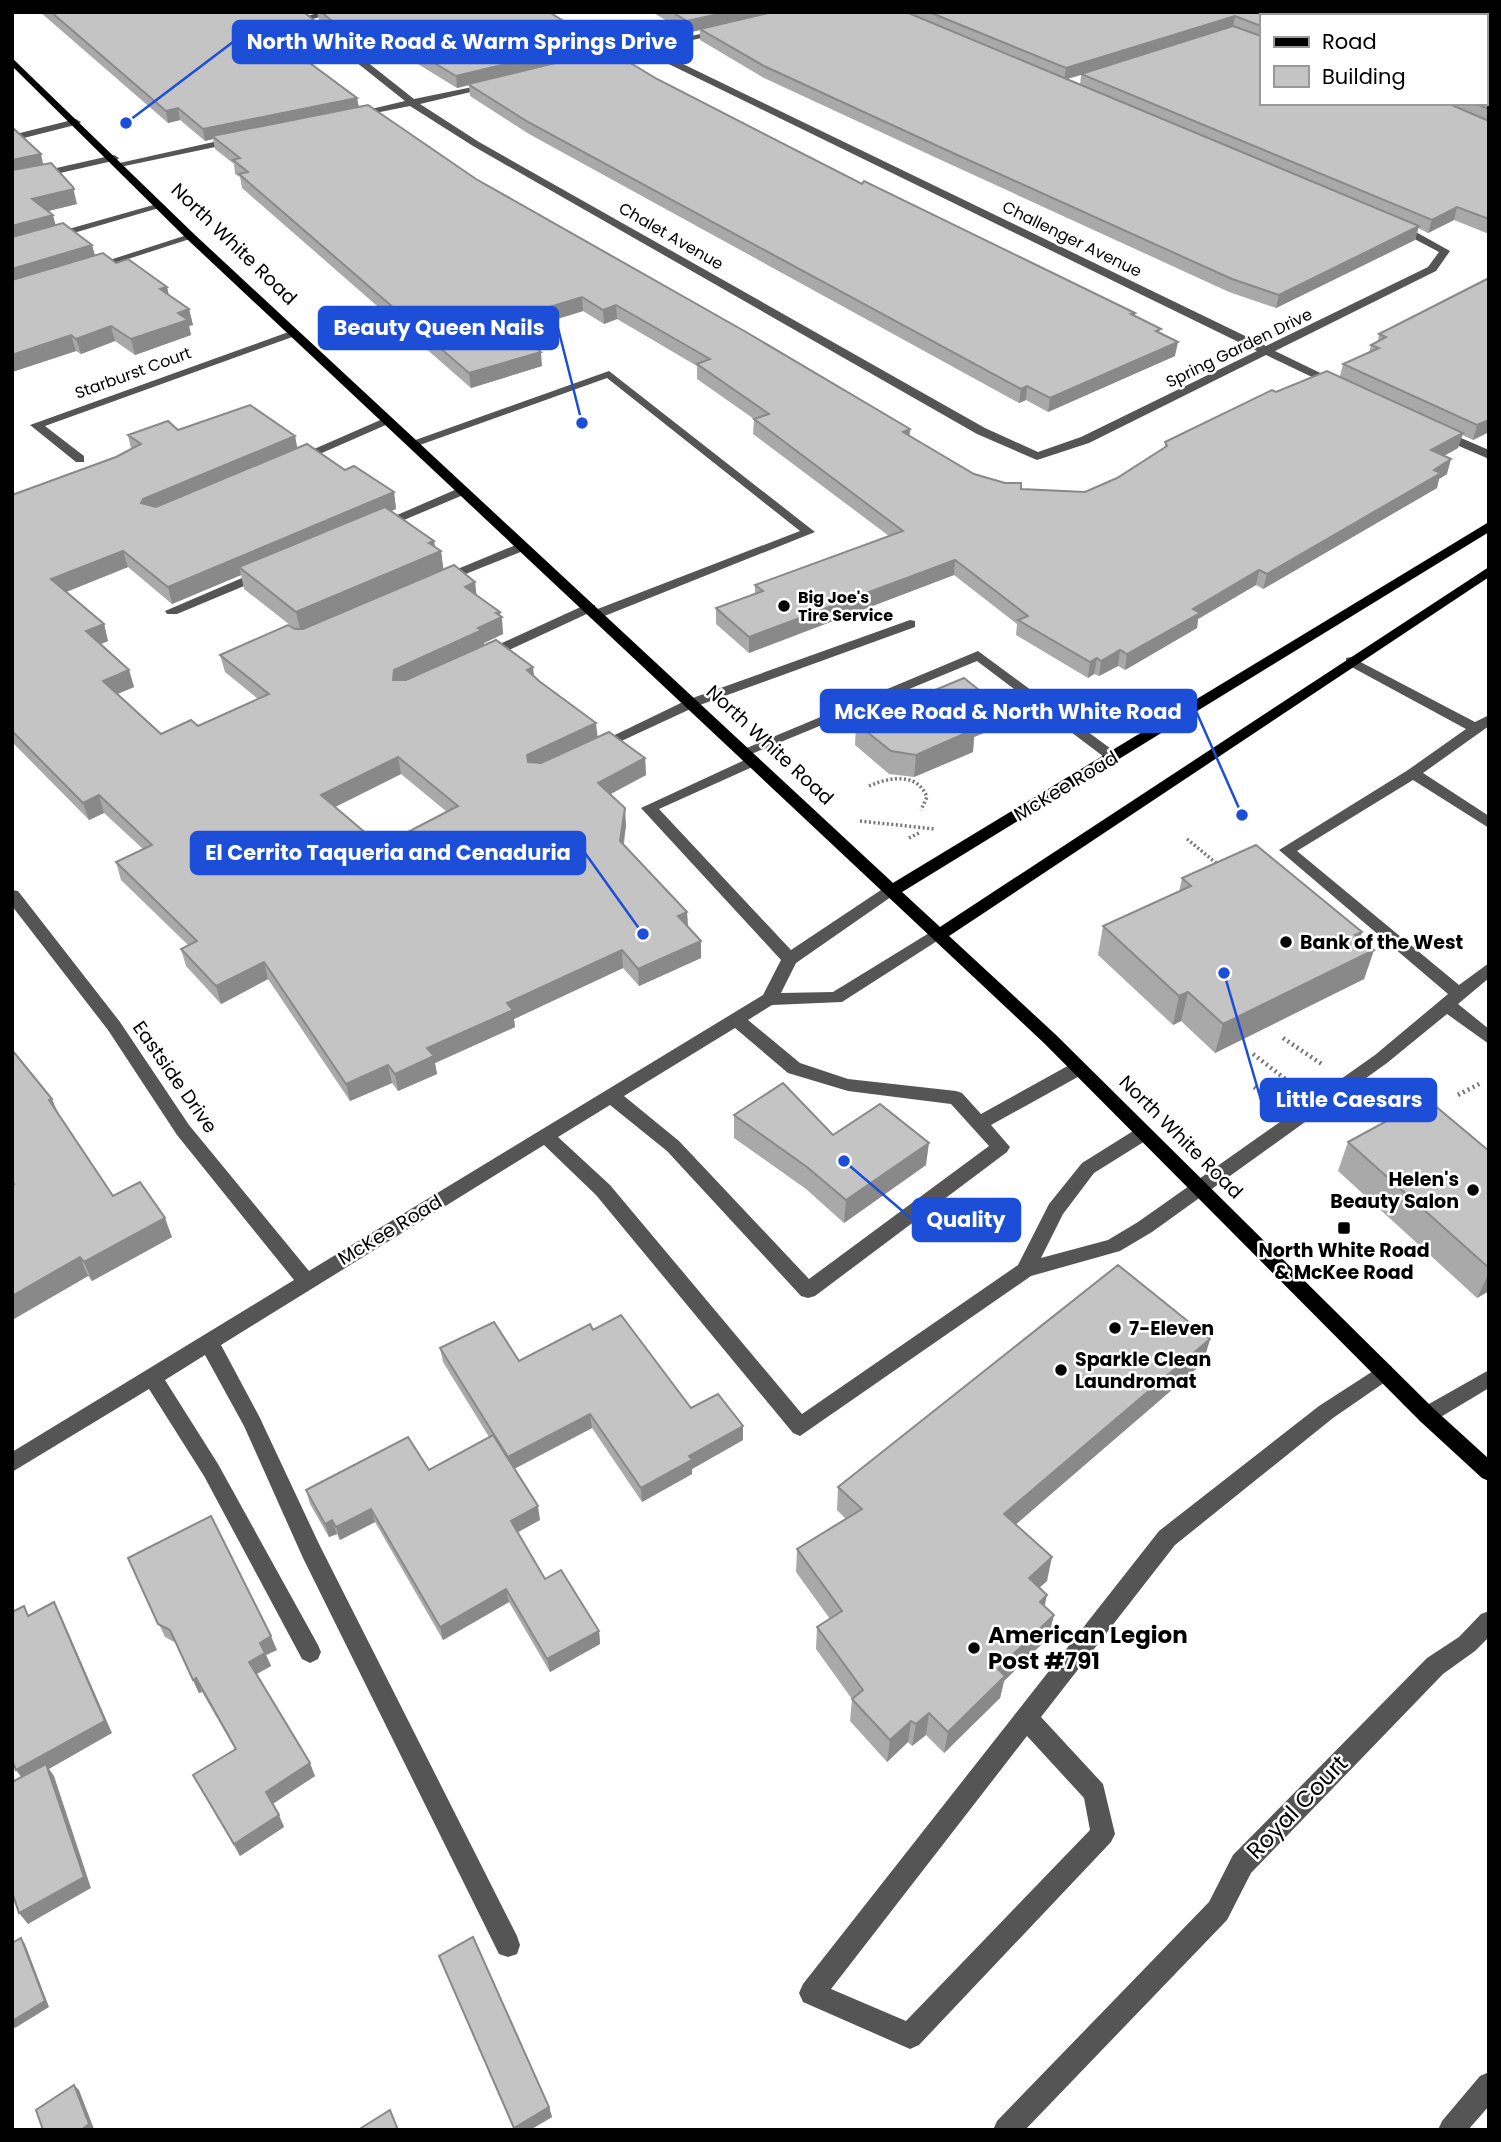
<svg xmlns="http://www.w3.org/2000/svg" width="1501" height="2142" font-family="Poppins,sans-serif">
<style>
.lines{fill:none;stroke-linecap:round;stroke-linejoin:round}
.major-casing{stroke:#dbdbdb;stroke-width:1}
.path-far1{stroke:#777;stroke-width:3.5;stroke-dasharray:2 2.5;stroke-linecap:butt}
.path{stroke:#777;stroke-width:4.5;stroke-dasharray:2 3.5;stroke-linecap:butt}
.minor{fill:#555;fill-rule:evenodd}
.major{fill:#000;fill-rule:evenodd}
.wall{fill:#a9a9a9;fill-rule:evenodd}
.shaded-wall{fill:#898989}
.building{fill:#c4c4c4;stroke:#898989;stroke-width:2;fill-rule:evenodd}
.poi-dot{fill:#000;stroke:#fff;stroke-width:2.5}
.labels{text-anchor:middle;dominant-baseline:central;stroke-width:5;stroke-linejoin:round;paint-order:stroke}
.far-street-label{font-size:16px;fill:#000;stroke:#fff}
.far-poi-label{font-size:16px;font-weight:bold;fill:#000;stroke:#fff;text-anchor:start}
.street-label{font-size:19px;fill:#000;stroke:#fff}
.poi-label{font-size:19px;font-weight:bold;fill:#000;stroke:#fff;text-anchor:start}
.near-poi-label{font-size:23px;font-weight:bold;fill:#000;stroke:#fff;text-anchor:start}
.near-street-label{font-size:23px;fill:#000;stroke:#fff}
.leader{fill:none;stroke:#1d4ed8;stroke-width:2.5}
.callout-dot{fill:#1d4ed8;stroke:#fff;stroke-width:2.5}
.callout{fill:#1d4ed8;stroke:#1d4ed8;stroke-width:2.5}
.callout-label{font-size:21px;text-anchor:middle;font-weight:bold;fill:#fff}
</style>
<rect width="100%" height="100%" fill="#fff"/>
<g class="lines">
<g class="major-casing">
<path id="major" d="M12 58 195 235 893 883 1489 522V532L902 892 940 927 1489 567V577L949 936 1056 1035 1434 1409 1489 1459V1481L1482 1478 1420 1421 1044 1043 187 239 12 66Z"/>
</g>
<g class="path-far1">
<path d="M869 786C890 777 917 772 927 797L921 810"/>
<path d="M860 821 935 829"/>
<path d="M909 838 919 833"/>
<path d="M1187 839 1221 867"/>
</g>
<g class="path">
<path d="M1283 1038 1323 1065"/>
<path d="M1253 1054 1293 1085"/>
<path d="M1254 1087 1273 1101"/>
<path d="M1458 1095 1481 1083"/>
</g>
<g class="minor">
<path d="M320 12H337L306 21 302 18Z"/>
<path d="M317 27H323L414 99 492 83V87L420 104 479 142 985 428 1038 452 1081 437 1257 351 642 51 595 62 592 57 724 29V33L652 49 1266 346 1428 267 1439 252 1390 226V222H1398L1450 251 1436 271 1275 351 1339 382V386H1331L1266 355 1089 443 1037 460 977 434 473 146 410 106 350 118V114L405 101 317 31Z"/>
<path d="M76 119 81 122 79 124 12 141V135Z"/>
<path d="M236 137 239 138V142L120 167 115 164Z"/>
<path d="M114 155 119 158 117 160 12 184V178Z"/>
<path d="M157 204 166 206 12 251V245Z"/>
<path d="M187 235 196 237 94 270 85 268Z"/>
<path d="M294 330 298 331V335L45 426 84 456V462H76L30 425Z"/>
<path d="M609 371 815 532 602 617H592L591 612 490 659H480V653L585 605H595V610L800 531 607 378 417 446 407 443Z"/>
<path d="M385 418 395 421 299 463 289 460Z"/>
<path d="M1440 429 1489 450V459L1436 436 1434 433Z"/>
<path d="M464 486 470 490 468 493 385 528 374 525Z"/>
<path d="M523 542 529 546 528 549 443 583H433L431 580Z"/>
<path d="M263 569 268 570V576L177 614H167L165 611Z"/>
<path d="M910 620 915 621V627L697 706 602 750H592L590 747 687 700Z"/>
<path d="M978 651 1118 754V760H1108L977 661 749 755H739L737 752Z"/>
<path d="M1351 657 1475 722 1489 715V726L1423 773 1489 816V828L1413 780 1297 851 1459 985 1489 963V978L1458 1004 1489 1029V1044L1447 1014 1387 1063 1152 1232 1120 1251 1031 1276 800 1436 793 1433 596 1195 544 1145 221 1345 259 1416 319 1544 517 1936 520 1945 517 1954 508 1957 499 1954 303 1558 244 1426 205 1355 165 1380 218 1464 318 1645 321 1652 318 1659 310 1663 302 1659 204 1476 149 1389 12 1472V1452L294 1280 177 1135 108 1030 12 906V890L18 891 120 1022 189 1125 309 1271 763 995 781 960 641 808 749 758H759V764L659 809 791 950 887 886H899L901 890 796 963 781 993 833 992 934 930H946L948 934 842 1002 772 1005 748 1020 800 1063 848 1079 956 1091 962 1093 981 1114 1073 1063 1079 1062 1088 1068 1085 1073 991 1125 1010 1147 1007 1152 815 1296 808 1298 801 1296 667 1151 610 1105 558 1137 610 1185 802 1414 1018 1265 1049 1204 1082 1163 1138 1128H1150L1153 1133 1150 1138 1094 1173 1063 1214 1041 1258 1108 1240 1138 1222 1375 1055 1448 994 1279 850 1408 770 1466 729 1346 664V658ZM735 1028 788 1073 848 1091 951 1104 989 1146 809 1279 679 1141 624 1096Z"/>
<path d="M1384 1364 1391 1366 1394 1372 1391 1378 1333 1418 1175 1545 1041 1717 1103 1784 1115 1834 1111 1842 919 2045 910 2049 803 2002 799 1993 803 1984 1159 1531 1319 1406ZM1027 1736 1084 1798 1090 1830 906 2021 831 1989Z"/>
<path d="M1489 1370V1388L1434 1421 1427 1424 1420 1421 1417 1415 1420 1409Z"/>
<path d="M1489 1611V1637L1475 1651 1443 1674 1251 1873 1227 1920 1025 2130H993L997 2121 1209 1902 1233 1855 1427 1658 1459 1637 1481 1614Z"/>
<path d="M1489 2072V2106L1468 2130H1438L1442 2121 1480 2076Z"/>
</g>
<use href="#major" class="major"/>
</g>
<g class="wall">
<path d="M40 12H313L307 15 337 40 339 51 304 58 357 98 359 107 476 179 974 474 1021 489 1085 492 1117 478 1165 447V442L1276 392 1340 376 1343 364 1369 353 1371 345 1378 341 1379 334 1489 278V432L1473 440 1462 435 1458 448 1444 456 1447 474 1439 479 1437 488 1263 589 1256 585 1198 619 1197 628 1125 670 1118 666 1099 676 1094 674 1088 678 1016 635 1017 624 954 575 749 653 716 624V608L755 594V585L889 536 753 434 754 419 697 379V366L617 319 604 324 583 311 516 332 542 366 471 388 242 188 240 177 235 174 234 164 215 149 213 139 205 141 180 120 168 123Z"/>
<path d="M317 12H549L597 42V53L657 79 862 184 1135 313V316L1161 333 1175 356 1048 412 1026 400 1019 403 529 134 470 96 469 85 457 88 382 42 354 48 319 20Z"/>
<path d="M652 12H1489V234L1454 220 1428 233 1418 228 1415 240 1276 308 1229 292 941 160 764 78 700 40V30L687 33ZM1261 16 1485 103H1261ZM1081 75 1080 85 1067 79Z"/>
<path d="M43 164 77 204 48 211 55 225 92 245 95 255 116 263 167 287 169 295 189 309 193 325 189 326 191 335 135 355 115 341 81 354 76 351 12 372Z"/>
<path d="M178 430 295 436 297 448 394 492 396 509 391 511 434 541 435 547 441 551 443 570 475 582 476 595 500 612 503 634 484 643V646L534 677 597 737 645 758 646 775 611 794 626 825 624 844 687 912 688 927 701 958 639 986 623 968 514 1019 515 1027 435 1063 437 1074 398 1091 392 1083 350 1101 268 979 221 1004 186 966 181 949 188 945 121 880 116 862 143 849 104 813 89 820 12 742V495L116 457 131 449 128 435ZM128 567 172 604 241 575 244 589 295 629 220 655 225 672 258 699 198 726 161 734 117 694 134 687 129 670 101 644 108 641 104 624 66 592ZM401 774 447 812 381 846 335 807Z"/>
<path d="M856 723 996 728 974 737 973 752 914 777 889 774 855 745Z"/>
<path d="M1182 878 1360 939 1374 950 1364 979 1215 1053 1181 1021 1173 1025 1098 955 1103 926 1179 892Z"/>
<path d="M12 1050 59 1116 113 1196 172 1237 92 1281 88 1276 12 1320Z"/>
<path d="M734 1115 833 1135 926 1165 844 1223 806 1189 734 1138Z"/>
<path d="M1348 1142 1489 1151V1291L1477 1298 1338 1171Z"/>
<path d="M593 1330 691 1408 743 1426V1440L692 1469V1474L642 1502 592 1428 514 1469 540 1520 517 1532 545 1579 599 1631 600 1644 550 1672 509 1602 443 1640 375 1522 340 1540 337 1534 329 1537 310 1504 306 1490 429 1470 489 1437 443 1362 440 1348 519 1361Z"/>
<path d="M1210 1339 1203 1363 1016 1524 1047 1581 1039 1588 1044 1606 1054 1615 1048 1638 1004 1681 1000 1698 944 1753 926 1735 912 1746 908 1742 887 1762 850 1721 852 1699 816 1649 817 1627 830 1619 796 1572 797 1549 846 1519 837 1510 838 1487Z"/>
<path d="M128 1558 277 1650 266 1655 271 1666 256 1674 315 1776 273 1804 284 1827 240 1856 193 1775 235 1749 202 1692 199 1693 176 1643 165 1637Z"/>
<path d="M439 1956 549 2107 552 2117 530 2130H514Z"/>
</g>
<g class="shaded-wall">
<path d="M728 12H782L700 29V30L687 33V21Z"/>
<path d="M1235 16 1233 27 1064 80 1066 68Z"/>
<path d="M381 31 382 42 354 48 352 37Z"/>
<path d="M337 40 339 51 293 61 291 49Z"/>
<path d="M597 42V54L468 84 469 85 457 88 456 76Z"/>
<path d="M357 98 359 110 212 136 213 139 205 141 203 129Z"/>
<path d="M178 108 180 120 168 123 166 111Z"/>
<path d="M41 154 44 168 12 175V160Z"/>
<path d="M73 187 77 204 36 214 32 199Z"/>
<path d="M1457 207 1454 220 1428 233 1432 220Z"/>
<path d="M53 215 57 230 12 242V226Z"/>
<path d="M1419 226 1415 240 1276 308 1279 295Z"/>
<path d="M92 245 96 260 12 285V269Z"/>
<path d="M167 287 170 302 160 289Z"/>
<path d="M582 297 583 311 505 335 503 321Z"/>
<path d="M616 305 617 319 604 324 603 310Z"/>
<path d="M189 309 193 325 189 326 191 335 135 355 131 339 178 313Z"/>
<path d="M111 326 115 341 81 354 76 339Z"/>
<path d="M71 335 76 351 12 372V355Z"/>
<path d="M1178 342 1175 356 1048 412 1050 398Z"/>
<path d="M541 352 542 366 471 388 469 373Z"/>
<path d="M1027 386 1026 400 1019 403 1021 389Z"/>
<path d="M1489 420V432L1473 440 1477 425Z"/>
<path d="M910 429 909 444 903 432Z"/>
<path d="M1463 433 1458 448 1427 465 1431 450Z"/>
<path d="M295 436 298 452 147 516 141 503 143 499Z"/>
<path d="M1451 459 1447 474 1439 479 1437 488 1263 589 1267 574Z"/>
<path d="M394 492 396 509 246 572 239 567 241 575 172 604 168 587Z"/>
<path d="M434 541 436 553 441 551 444 573 301 634 296 612Z"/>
<path d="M123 551 128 567 56 596 51 579Z"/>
<path d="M955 560 954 575 749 653V637Z"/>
<path d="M1259 570 1256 585 1198 619 1197 628 1125 670 1127 654 1193 609Z"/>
<path d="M475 582 477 599 465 587Z"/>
<path d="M500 612V618L502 617 503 634 484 643V647L397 687 393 680 394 670 478 628Z"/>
<path d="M104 624 108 641 91 648 86 631Z"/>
<path d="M1120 650 1118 666 1099 676 1101 661Z"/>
<path d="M1097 658 1094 674 1088 678 1090 662Z"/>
<path d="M533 667 535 684 527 670Z"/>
<path d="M129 670 134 687 108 698 103 681Z"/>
<path d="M999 706 996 728 974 737 973 752 914 777 916 755 964 720Z"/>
<path d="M596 723 598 740 529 773 527 755Z"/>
<path d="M398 757 401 774 325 812 321 795Z"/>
<path d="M645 758 646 775 599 800 598 783Z"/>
<path d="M99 795 104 813 89 820 83 803Z"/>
<path d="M625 808 626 825 621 858 620 841Z"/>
<path d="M687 912 688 929 678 916Z"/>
<path d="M1362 932 1353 960 1374 950 1364 979 1215 1053 1223 1024 1355 935Z"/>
<path d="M701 941V958L639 986 638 969Z"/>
<path d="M622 950 623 968 514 1019 515 1027 435 1063 437 1074 398 1091 395 1074 427 1048 507 1003Z"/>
<path d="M264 962 268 979 221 1004 216 986Z"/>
<path d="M1188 992 1181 1021 1173 1025 1179 996Z"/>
<path d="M388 1065 392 1083 350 1101 346 1084Z"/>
<path d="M52 1099 60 1118 49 1100Z"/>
<path d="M929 1143 926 1165 844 1223 846 1200Z"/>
<path d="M165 1218 172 1237 92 1281 84 1262Z"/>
<path d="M80 1257 88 1276 12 1320V1296Z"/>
<path d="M1489 1273V1291L1477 1298Z"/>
<path d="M1210 1339 1203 1363 1000 1538 1004 1514Z"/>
<path d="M590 1414 592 1428 510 1471 508 1457Z"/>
<path d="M743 1426V1440L692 1469V1474L642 1502 641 1488 689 1456Z"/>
<path d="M538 1506 540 1520 513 1535 511 1521Z"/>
<path d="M371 1509 375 1522 340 1540 336 1527Z"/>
<path d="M332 1520 337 1534 329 1537 325 1524Z"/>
<path d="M1052 1557 1047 1581 1024 1601 1029 1578Z"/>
<path d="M506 1589 509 1602 443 1640 440 1627Z"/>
<path d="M1047 1595 1042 1618 1040 1602Z"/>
<path d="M54 1602 61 1616 112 1733 49 1769 54 1776 91 1888 28 1924 19 1913 25 1782 16 1770Z"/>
<path d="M1054 1615 1048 1638 1004 1681 1000 1698 944 1753 948 1732 998 1669Z"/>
<path d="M599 1631 600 1644 550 1672 547 1659Z"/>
<path d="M271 1636 277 1650 266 1655 271 1666 255 1675 249 1662 260 1643Z"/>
<path d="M196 1678 202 1692 199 1693 193 1680Z"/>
<path d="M929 1713 926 1735 912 1746 916 1724Z"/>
<path d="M911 1721 908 1742 887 1762 890 1740Z"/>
<path d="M310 1763 315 1776 272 1804 266 1792Z"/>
<path d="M279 1815 284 1827 240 1856 234 1844Z"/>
<path d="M21 1938 25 1944 49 2007 15 2028 12 2025V2021Z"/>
<path d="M74 2085 79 2090 94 2129 93 2130H81Z"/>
<path d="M549 2107 552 2117 530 2130H515L514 2128Z"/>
</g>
<g class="building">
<path d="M51 12H304L337 40 291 49 357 98 203 129 178 108 166 111Z"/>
<path d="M321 12H549L597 42 456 76 381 31 352 37Z"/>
<path d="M672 12H728L687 21Z"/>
<path d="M772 12H906L1419 226 1279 295 1232 279 942 148 764 66 700 29Z"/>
<path d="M929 12H1489V109L1473 103H1485V16H1261V26L1235 16 1066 68Z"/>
<path d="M1233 26 1261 36V103H1447L1489 121V219L1457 207 1432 220 1081 74Z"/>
<path d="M609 50 657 79 862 184 864 181 1135 313 1131 314 1161 329 1156 331 1178 342 1050 398 1027 386 1021 389 528 122 468 84Z"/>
<path d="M368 105 476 179 746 332 910 429 903 432 974 474 1005 483H1021V489L1085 492 1117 478 1167 446 1165 442 1272 390 1276 392 1327 371 1463 433 1431 450 1451 459 1434 470 1441 473 1267 574 1259 570 1193 609 1200 613 1127 654 1120 650 1101 661 1097 658 1090 662 1018 620 1028 616 955 560 749 637 716 608 763 591 755 585 903 531 754 419 769 414 697 364 710 359 616 305 603 310 582 297 503 321 541 352 469 373 239 174 248 172 233 160 240 158 212 136Z"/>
<path d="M12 128H13L41 154 12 160Z"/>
<path d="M51 163 73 187 74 189 32 199 53 215 12 226V170Z"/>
<path d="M63 223 92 245 12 269V237Z"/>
<path d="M103 253 116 263 128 259 167 287 160 289 189 309 178 313 188 320 131 339 111 326 76 339 71 335 12 355V280Z"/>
<path d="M1489 278V420L1477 425 1343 364 1379 348 1371 345 1386 337 1379 334Z"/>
<path d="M250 405 295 436 143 499 141 503 156 507 307 444 345 470 354 466 394 492 168 587 123 551 51 579 104 624 86 631 129 670 103 681 161 734 191 720 198 726 269 694 220 655 288 625 295 629H303L454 565 475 582 465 587 500 612 496 613 502 617 478 628 482 630 394 670 393 680H406L496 640 533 667 527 670 539 681 596 723 527 755 528 762 541 763 609 732 645 758 598 783 625 808 620 841 687 912 678 916 701 941 638 969 622 950 507 1003 513 1010 427 1048 434 1056 395 1074 388 1065 346 1084 264 962 216 986 181 949 197 941 116 862 152 845 99 795 83 803 12 731V495L116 457 141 444 128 435 168 421 178 430ZM398 757 458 806 381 846 321 795Z"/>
<path d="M385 507 434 541 429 543 441 551 296 612 239 567Z"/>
<path d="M964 678 999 706 964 720 975 729 916 755 891 751 856 723Z"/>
<path d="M1256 845 1362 932 1355 935 1374 950 1223 1024 1188 992 1179 996 1103 926 1191 886 1182 878Z"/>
<path d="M12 1050 52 1099 49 1100 113 1196 140 1182 165 1218 84 1262 80 1257 12 1296V1185L14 1184 12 1181Z"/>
<path d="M783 1083 833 1135 880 1104 929 1143 846 1200 807 1167 734 1115Z"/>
<path d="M1427 1099 1489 1151V1268L1348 1142Z"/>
<path d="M1118 1265 1210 1339 1004 1514 1052 1557 1029 1578 1047 1595 1040 1602 1054 1615 998 1669 1005 1676 948 1732 929 1713 916 1724 911 1721 890 1740 852 1699 863 1690 817 1627 842 1611 797 1549 862 1509 838 1487Z"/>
<path d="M621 1315 691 1408 718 1394 743 1426 689 1456 692 1460 641 1488 590 1414 508 1457 440 1348 494 1322 519 1361 590 1324 593 1330Z"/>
<path d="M493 1435 538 1506 511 1521 545 1579 561 1570 599 1631 547 1659 506 1589 440 1627 371 1509 336 1527 332 1520 325 1524 306 1490 408 1437 429 1470Z"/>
<path d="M211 1516 271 1636 260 1643 265 1653 249 1662 310 1763 266 1792 279 1815 234 1844 193 1775 236 1749 196 1678 193 1680 170 1630 158 1624 128 1558Z"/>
<path d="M54 1602 105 1721 16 1770 12 1760V1612L24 1606 28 1616Z"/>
<path d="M46 1764 84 1877 19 1913 12 1892V1782Z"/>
<path d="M473 1937 549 2107 514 2128 439 1956Z"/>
<path d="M21 1938 45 2001 12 2021V1943Z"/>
<path d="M74 2085 89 2124 81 2130H43L36 2110Z"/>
<path d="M390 2110 398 2130H362L361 2128Z"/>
</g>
<g class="poi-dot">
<circle cx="784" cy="606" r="7"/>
<circle cx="1286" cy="942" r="7"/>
<circle cx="1473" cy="1190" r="7"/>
<rect x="1337" y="1221" width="14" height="14" rx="3.5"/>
<circle cx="1115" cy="1328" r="7"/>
<circle cx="1061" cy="1370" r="7"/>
<circle cx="974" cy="1648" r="7"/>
</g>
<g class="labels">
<g class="far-street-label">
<text transform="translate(671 236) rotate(30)">Chalet Avenue</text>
<text transform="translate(1072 239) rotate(26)">Challenger Avenue</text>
<text transform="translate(1239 348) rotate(-26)">Spring Garden Drive</text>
<text transform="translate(133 373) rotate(-20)">Starburst Court</text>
</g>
<g class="far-poi-label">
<text x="798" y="597">Big Joe's<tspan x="798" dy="18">Tire Service</tspan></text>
</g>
<g class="street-label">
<text transform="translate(234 244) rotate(44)">North White Road</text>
<text transform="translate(770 745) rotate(43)">North White Road</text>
<text transform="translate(1066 786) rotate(-31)">McKee Road</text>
<text transform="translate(175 1077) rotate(55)">Eastside Drive</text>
<text transform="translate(1181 1137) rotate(45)">North White Road</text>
<text transform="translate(390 1230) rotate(-31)">McKee Road</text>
</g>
<g class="poi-label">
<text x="1300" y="942">Bank of the West</text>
<text x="1459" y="1179" text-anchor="end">Helen's<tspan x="1459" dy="22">Beauty Salon</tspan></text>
<text x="1344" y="1250" text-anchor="middle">North White Road<tspan x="1344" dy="22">&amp; McKee Road</tspan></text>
<text x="1129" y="1328">7-Eleven</text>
<text x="1075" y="1359">Sparkle Clean<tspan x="1075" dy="22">Laundromat</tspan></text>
</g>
<g class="near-poi-label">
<text x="988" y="1635">American Legion<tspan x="988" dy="26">Post #791</tspan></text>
</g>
<g class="near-street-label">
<text transform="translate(1297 1807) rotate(-46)">Royal Court</text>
</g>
</g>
<path class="leader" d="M126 123L233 42M582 423L558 328M1242 815L1196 711M643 934L585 853M1224 973L1261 1100M844 1161L913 1220"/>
<g class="callout-dot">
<circle cx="126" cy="123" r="7"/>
<circle cx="582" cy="423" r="7"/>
<circle cx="1242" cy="815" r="7"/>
<circle cx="643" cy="934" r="7"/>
<circle cx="1224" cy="973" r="7"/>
<circle cx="844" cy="1161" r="7"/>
</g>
<g class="callout">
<rect x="233" y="21" width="459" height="42" rx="7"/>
<rect x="319" y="307" width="239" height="42" rx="7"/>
<rect x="821" y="690" width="375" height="42" rx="7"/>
<rect x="191" y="832" width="394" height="42" rx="7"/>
<rect x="1261" y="1079" width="175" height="42" rx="7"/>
<rect x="913" y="1199" width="107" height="42" rx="7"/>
</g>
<g class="callout-label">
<text x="462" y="49">North White Road &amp; Warm Springs Drive</text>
<text x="439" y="335">Beauty Queen Nails</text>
<text x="1008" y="719">McKee Road &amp; North White Road</text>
<text x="388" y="860">El Cerrito Taqueria and Cenaduria</text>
<text x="1349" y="1107">Little Caesars</text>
<text x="966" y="1227">Quality</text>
</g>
<rect width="1501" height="2142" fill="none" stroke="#000000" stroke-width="28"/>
<rect x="1260" y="14" width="228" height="91" fill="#ffffff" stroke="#999999" stroke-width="2"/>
<rect x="1274" y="37" width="35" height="10" fill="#000000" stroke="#999999" stroke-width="2"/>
<text x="1322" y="49" font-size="21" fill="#000000">Road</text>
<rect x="1274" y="66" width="35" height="21" fill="#c4c4c4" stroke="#999999" stroke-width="2"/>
<text x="1322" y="84" font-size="21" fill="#000000">Building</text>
</svg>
